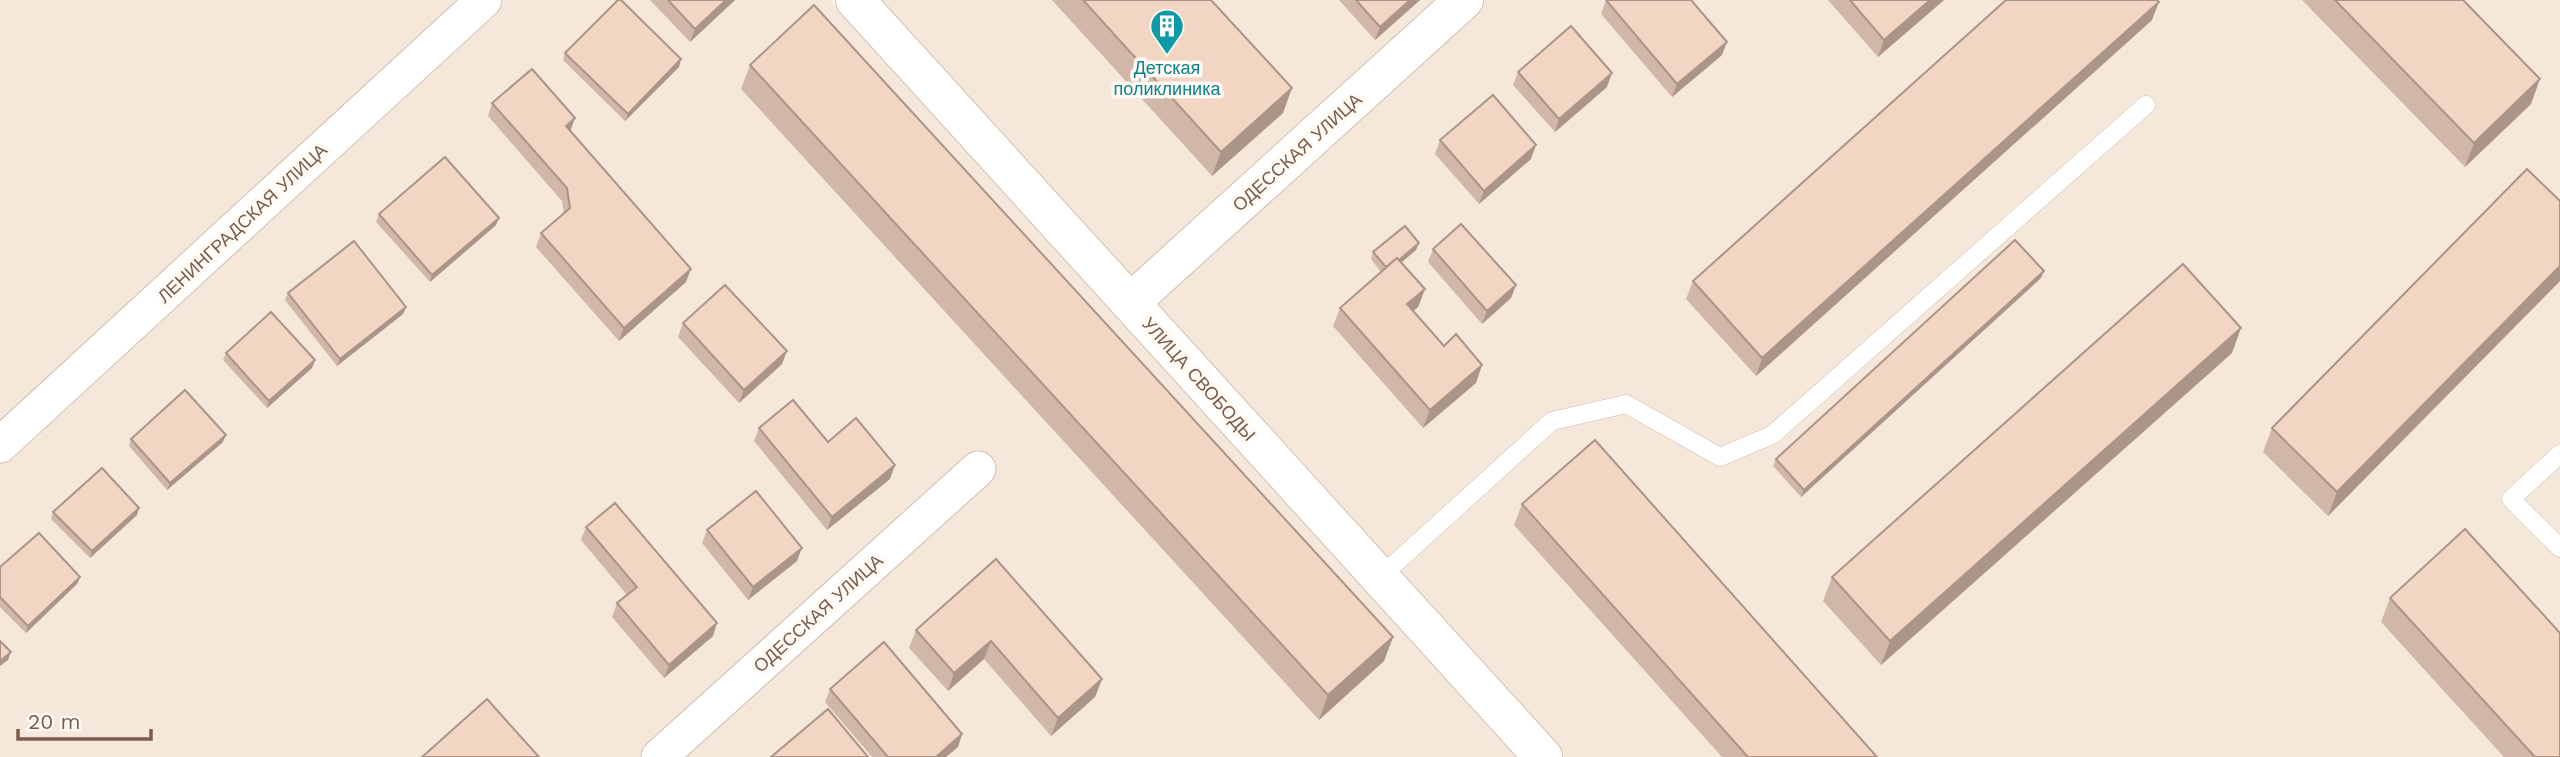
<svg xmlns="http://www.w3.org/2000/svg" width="2560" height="757" font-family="'Work Sans',sans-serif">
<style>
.residential{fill:#f5e8da}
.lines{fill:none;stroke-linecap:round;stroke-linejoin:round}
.service-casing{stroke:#d1beb0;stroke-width:19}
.minor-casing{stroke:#d1beb0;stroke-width:37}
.tertiary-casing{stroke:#d1beb0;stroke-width:40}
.secondary-casing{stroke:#d6c0b0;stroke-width:40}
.service{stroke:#fff;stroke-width:18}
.minor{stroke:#fff;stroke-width:35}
.tertiary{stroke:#fff;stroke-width:38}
.secondary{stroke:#fff;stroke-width:38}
.wall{fill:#d1b7a8}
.shaded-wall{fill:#aa9588}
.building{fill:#f3d5c3;stroke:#aa9588;stroke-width:2}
.labels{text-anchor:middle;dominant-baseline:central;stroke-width:7;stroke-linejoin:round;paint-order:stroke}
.culture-label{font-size:18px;fill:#0d838f;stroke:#fffaf3}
.street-label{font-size:18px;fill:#7a5c4d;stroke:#fffaf3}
</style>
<rect width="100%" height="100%" fill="#fdf6ec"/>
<g class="residential">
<path d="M0 0H830L1527 757H0Z"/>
<path d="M854 0H2560V757H1543Z"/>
</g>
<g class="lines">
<g class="service-casing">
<g id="service">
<path d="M2560 454 2511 499 2560 548"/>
<path d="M1379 578 1552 421 1626 404 1720 457 1772 435 2146 105"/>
</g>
</g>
<g class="minor-casing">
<g id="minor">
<path d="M0 445 484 0"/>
<path d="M659 757 978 469"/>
</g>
</g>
<g class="tertiary-casing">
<path id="tertiary" d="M1130 303 1464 0"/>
</g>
<g class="secondary-casing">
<path id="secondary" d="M855 0 1543 757"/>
</g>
<use href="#service" class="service"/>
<use href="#minor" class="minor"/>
<use href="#tertiary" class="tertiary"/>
<use href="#secondary" class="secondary"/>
</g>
<g class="wall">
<path d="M650 0H735L690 42Z"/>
<path d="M1052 0H1211L1283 113 1212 176Z"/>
<path d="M1339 0H1420L1375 40Z"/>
<path d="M1606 0 1722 55 1672 97 1601 14Z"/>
<path d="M1828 0H1944L1878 57Z"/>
<path d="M2302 0H2463L2531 104 2465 167Z"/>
<path d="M2152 20 1756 376 1686 299 1693 281Z"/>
<path d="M565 53 681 59 679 67 625 121 563 60Z"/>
<path d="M750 65 1393 637 1384 661 1319 720 741 89Z"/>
<path d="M1518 72 1607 87 1555 132 1513 85Z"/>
<path d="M492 103 570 131 686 282 619 341 536 247 541 233 564 213 562 201 488 116Z"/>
<path d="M1440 140 1531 159 1479 204 1435 154Z"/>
<path d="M2560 201V281L2328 516 2263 452 2272 428Z"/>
<path d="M379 214 496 225 430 282 376 222Z"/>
<path d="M1433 249 1516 285 1511 298 1482 324 1428 262Z"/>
<path d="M1416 250 1401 263 1425 289 1418 307 1413 311 1476 383 1423 428 1333 326 1340 308 1381 272 1371 259 1373 252Z"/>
<path d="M2041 278 1801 497 1773 466 1776 459Z"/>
<path d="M288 293 406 307 403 314 337 366 285 300Z"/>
<path d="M683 323 782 364 739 403 678 337Z"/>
<path d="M226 353 315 360 312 368 267 408 223 360Z"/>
<path d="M2232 353 1881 665 1823 601 1832 577Z"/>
<path d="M759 428 828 442 890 479 827 530 754 441Z"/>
<path d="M131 439 223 442 167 490 129 446Z"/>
<path d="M1522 504 1877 757H1722L1514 525Z"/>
<path d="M53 512 137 515 90 558 51 519Z"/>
<path d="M586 527 713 636 664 678 612 617 617 603 627 595 581 540Z"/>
<path d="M707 530 797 561 748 600 702 543Z"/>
<path d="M996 559 1102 679 1095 697 1051 736 984 659 948 691 909 648 916 630Z"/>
<path d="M0 567 80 577 77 584 26 633 0 607Z"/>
<path d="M2390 598 2560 757H2504L2381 622Z"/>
<path d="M830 689 962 734 958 747 946 757H872L825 702Z"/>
</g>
<g class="shaded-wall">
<path d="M726 0H735L690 42 695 29Z"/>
<path d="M1410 0H1420L1375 40 1380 27Z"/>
<path d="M1930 0H1944L1878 57 1884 40Z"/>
<path d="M2159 2 2152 20 1756 376 1762 358Z"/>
<path d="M1727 42 1722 55 1672 97 1677 84Z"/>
<path d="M681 59 679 67 625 121 628 114Z"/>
<path d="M1612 73 1607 87 1555 132 1559 119Z"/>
<path d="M2540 79 2531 104 2465 167 2474 143Z"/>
<path d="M1292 88 1283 113 1212 176 1221 152Z"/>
<path d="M575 118 570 132 566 126Z"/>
<path d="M1536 145 1531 159 1479 204 1484 191Z"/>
<path d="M499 218 496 225 430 282 432 275Z"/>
<path d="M1419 243 1416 250 1385 276 1387 269Z"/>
<path d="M2560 266V281L2328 516 2337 492Z"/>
<path d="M691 269 686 282 619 341 624 328Z"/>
<path d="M2044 271 2041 278 1801 497 1804 490Z"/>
<path d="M1516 285 1511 298 1482 324 1487 311Z"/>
<path d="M1425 289 1418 307 1401 322 1407 304Z"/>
<path d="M406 307 403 314 337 366 340 359Z"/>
<path d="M2241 328 2232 353 1881 665 1890 641Z"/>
<path d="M787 351 782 364 739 403 744 390Z"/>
<path d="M315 360 312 368 267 408 269 401Z"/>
<path d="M1482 365 1476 383 1423 428 1430 410Z"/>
<path d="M226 435 223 442 167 490 170 483Z"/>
<path d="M895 465 890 479 827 530 832 517Z"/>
<path d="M139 508 137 515 90 558 92 551Z"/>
<path d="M802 548 797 561 748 600 753 587Z"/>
<path d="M80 577 77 584 26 633 28 626Z"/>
<path d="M717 623 713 636 664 678 669 665Z"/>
<path d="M1393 637 1384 661 1319 720 1328 695Z"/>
<path d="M991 641 984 659 948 691 954 673Z"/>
<path d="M11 652 8 660 0 666V661Z"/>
<path d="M1102 679 1095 697 1051 736 1058 718Z"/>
<path d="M962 734 958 747 946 757H936Z"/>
</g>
<g class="building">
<path d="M618 0H621L681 59 628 114 565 53Z"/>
<path d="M668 0H726L695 29Z"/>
<path d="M1083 0H1211L1292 88 1221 152Z"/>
<path d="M1356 0H1410L1380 27Z"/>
<path d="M1606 0H1691L1727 42 1677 84Z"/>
<path d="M1850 0H1930L1884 40Z"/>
<path d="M2006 0H2157L2159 2 1762 358 1693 281Z"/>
<path d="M2335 0H2463L2540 79 2474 143Z"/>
<path d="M814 5 1393 637 1328 695 750 65Z"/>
<path d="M1571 26 1612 73 1559 119 1518 72Z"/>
<path d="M532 69 575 118 566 126 691 269 624 328 541 233 570 208 567 188 492 103Z"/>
<path d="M1493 95 1536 145 1484 191 1440 140Z"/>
<path d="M445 157 499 218 432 275 379 214Z"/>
<path d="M2527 169 2560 201V266L2337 492 2272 428Z"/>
<path d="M1461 224 1516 285 1487 311 1433 249Z"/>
<path d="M1405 226 1419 243 1399 260 1397 258 1386 267 1373 252Z"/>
<path d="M2015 240 2044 271 1804 490 1776 459Z"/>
<path d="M354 241 406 307 340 359 288 293Z"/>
<path d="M1397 258 1425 289 1407 304 1444 346 1456 334 1482 365 1430 410 1340 308Z"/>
<path d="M2183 264 2241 328 1890 641 1832 577Z"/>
<path d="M725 285 787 351 744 390 683 323Z"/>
<path d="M271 312 315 360 269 401 226 353Z"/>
<path d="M185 390 226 435 170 483 131 439Z"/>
<path d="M793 400 828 442 856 418 895 465 832 517 759 428Z"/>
<path d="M1595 440 1877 757H1748L1522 504Z"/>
<path d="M102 468 139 508 92 551 53 512Z"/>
<path d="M756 491 802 548 753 587 707 530Z"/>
<path d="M615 503 717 623 669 665 617 603 637 587 586 527Z"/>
<path d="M2465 529 2560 633V757H2535L2390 598Z"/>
<path d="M39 533 80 577 28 626 0 597V567Z"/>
<path d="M996 559 1102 679 1058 718 991 641 954 673 916 630Z"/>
<path d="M0 641 11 652 0 661Z"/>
<path d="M884 642 962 734 936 757H888L830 689Z"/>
<path d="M487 699 539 757H422Z"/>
<path d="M828 709 868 757H771Z"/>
</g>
<defs>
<g id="building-pin" transform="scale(1.75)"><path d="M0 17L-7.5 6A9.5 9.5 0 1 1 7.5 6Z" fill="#0f9aa8" stroke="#fffaf3"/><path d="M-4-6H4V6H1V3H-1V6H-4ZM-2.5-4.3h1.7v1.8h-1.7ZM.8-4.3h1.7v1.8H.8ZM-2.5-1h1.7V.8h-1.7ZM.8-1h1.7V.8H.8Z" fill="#fff"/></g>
</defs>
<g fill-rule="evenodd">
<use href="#building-pin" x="1167" y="26"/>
</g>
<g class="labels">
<g class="culture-label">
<text x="1167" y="67">Детская<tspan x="1167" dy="21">поликлиника</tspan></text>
</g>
<g class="street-label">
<text transform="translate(1297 152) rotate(-42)">ОДЕССКАЯ УЛИЦА</text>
<text transform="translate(242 223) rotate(-43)">ЛЕНИНГРАДСКАЯ УЛИЦА</text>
<text transform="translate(1199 379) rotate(48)">УЛИЦА СВОБОДЫ</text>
<text transform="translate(818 613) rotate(-42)">ОДЕССКАЯ УЛИЦА</text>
</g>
</g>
<path d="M18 729v10h133v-10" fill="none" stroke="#7a5c4d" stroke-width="3.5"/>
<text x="28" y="729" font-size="21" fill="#7a5c4d" stroke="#fffaf3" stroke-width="5" paint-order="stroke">20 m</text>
</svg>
